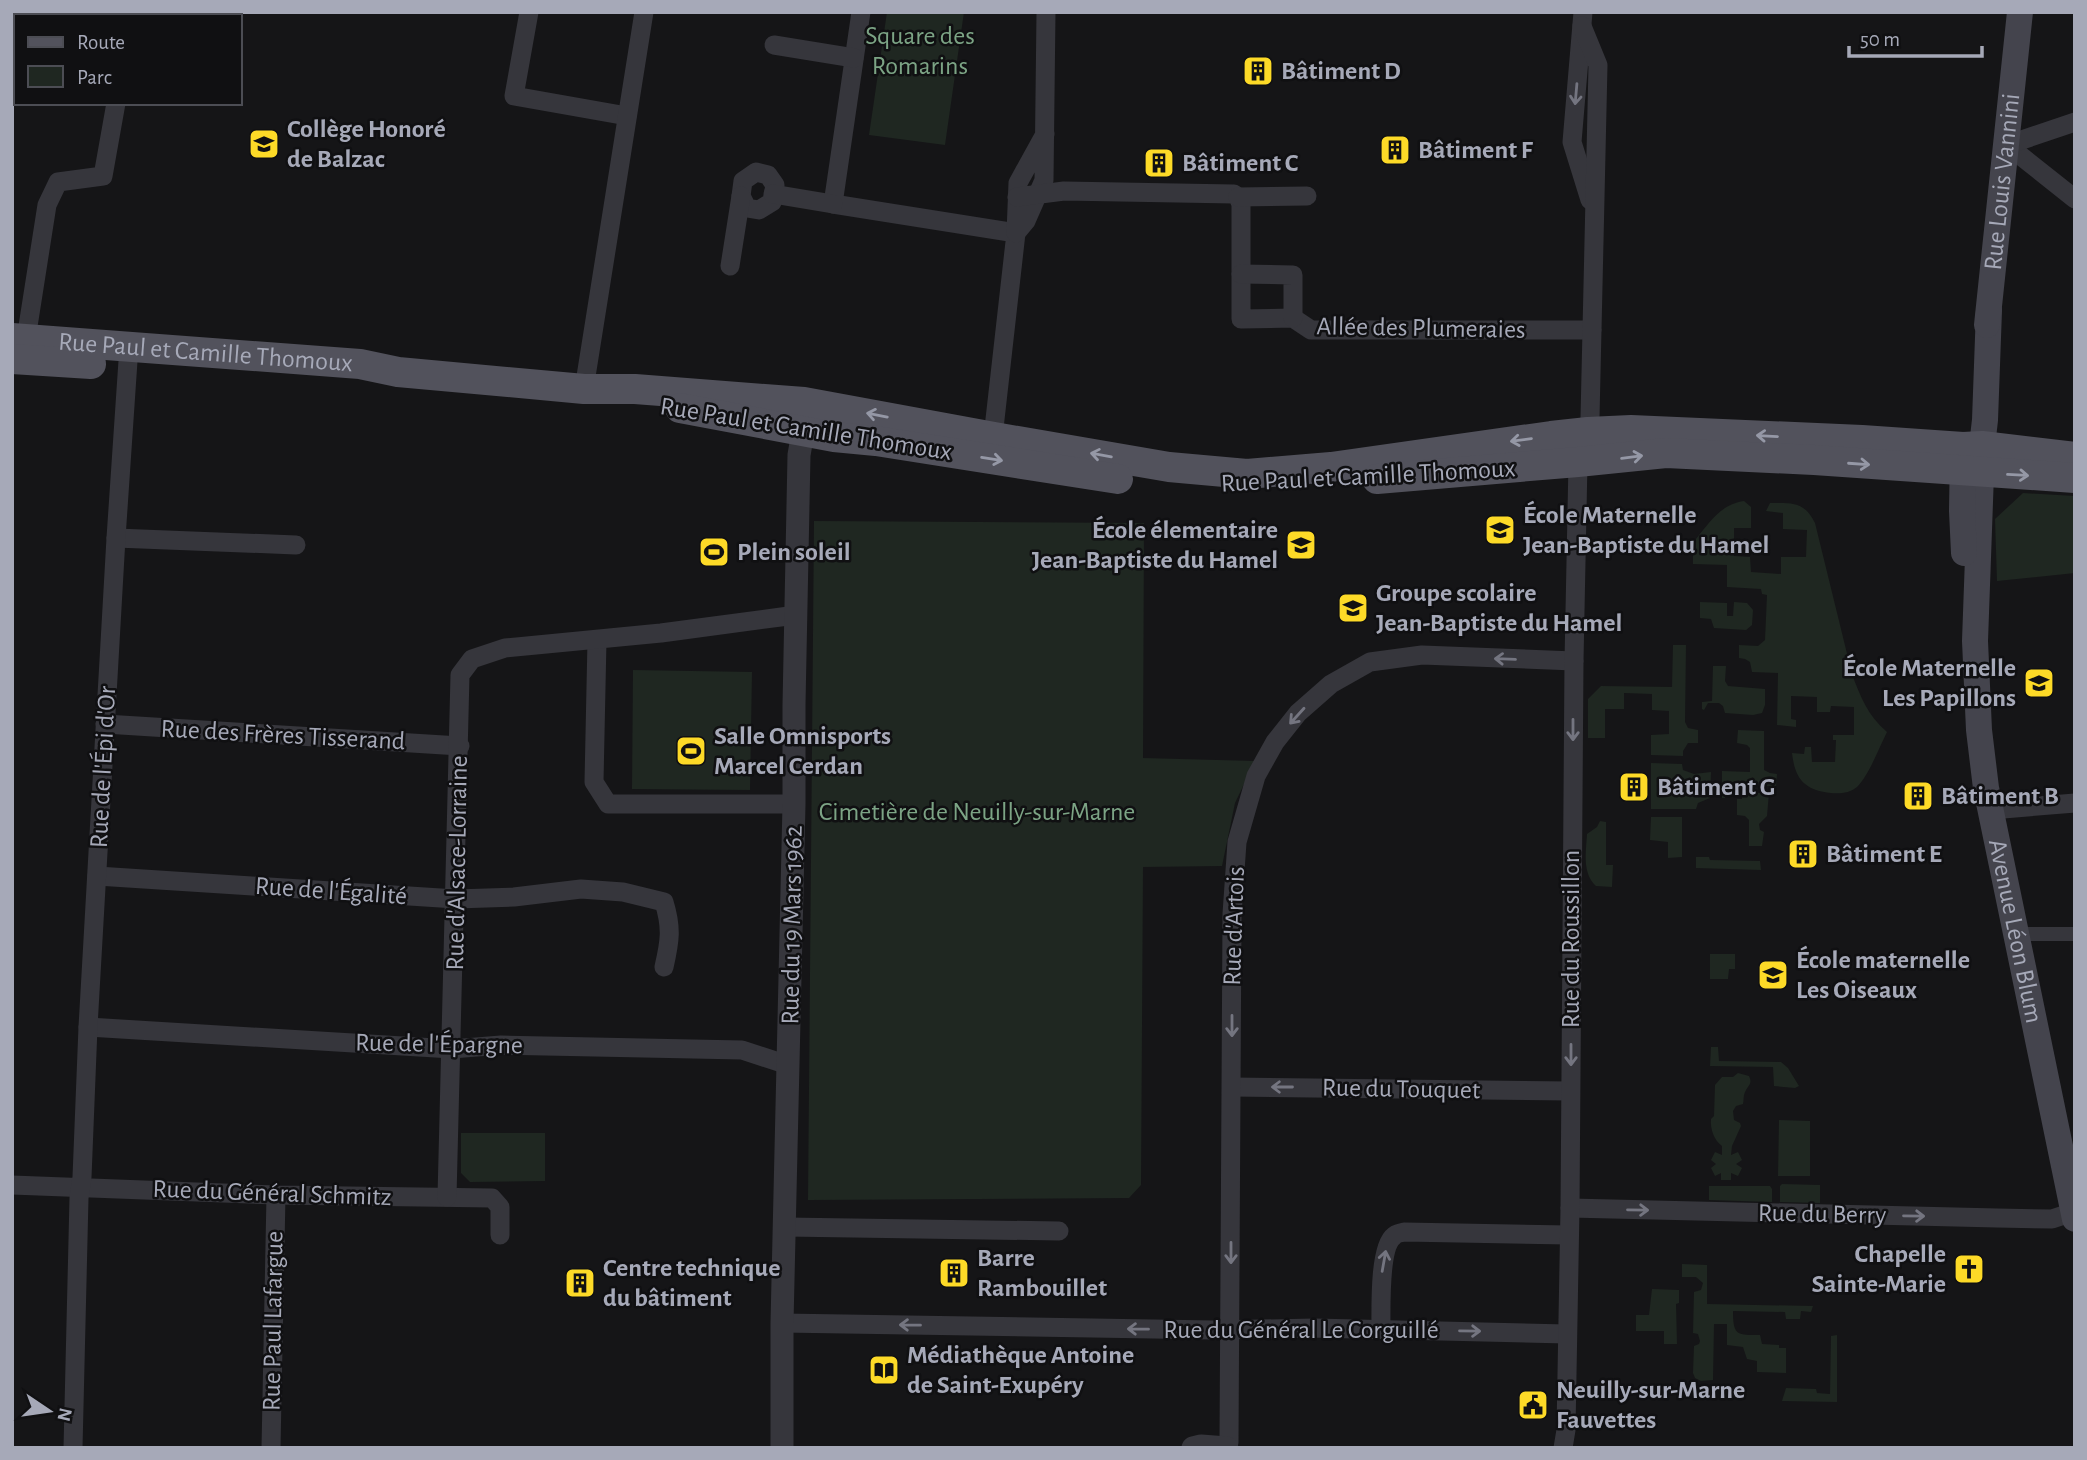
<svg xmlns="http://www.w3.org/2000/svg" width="2087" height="1460" font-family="'Alegreya Sans',sans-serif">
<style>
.green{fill:#1f2721}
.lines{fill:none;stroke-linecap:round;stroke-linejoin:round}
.pedestrian{stroke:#36363c;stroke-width:14}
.minor{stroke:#36363c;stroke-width:19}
.tertiary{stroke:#36363c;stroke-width:23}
.secondary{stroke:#44444d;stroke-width:26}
.primary{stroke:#52525c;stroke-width:30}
.oneway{stroke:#747580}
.oneway2{stroke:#9598a6}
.labels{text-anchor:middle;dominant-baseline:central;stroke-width:5;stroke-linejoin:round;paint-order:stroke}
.park-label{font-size:26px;fill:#7ca485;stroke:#101012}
.poi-label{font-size:26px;font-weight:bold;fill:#a6a9b8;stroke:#101012;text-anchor:start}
.street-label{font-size:26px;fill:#a6a9b8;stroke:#101012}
</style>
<rect width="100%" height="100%" fill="#151517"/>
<g class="green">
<path d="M887 12H964L945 145 869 135Z"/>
<path d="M2023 493 2075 496V573L1997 581 1995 519Z"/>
<path d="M1744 501 1751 507V528H1734V556L1750 557 1751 572 1781 574V557H1806L1807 530 1783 529V513L1766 511 1770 503C1792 503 1804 501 1815 523L1852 674C1860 696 1868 716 1887 732 1879 748 1869 775 1857 787 1850 793 1840 794 1831 793 1805 790 1795 780 1792 753L1804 754 1805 747H1811L1812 762H1835L1836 740H1833V735H1854V707L1831 706 1830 712H1817V697L1791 696V719L1796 720V727L1777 725 1778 673 1752 672 1750 662 1745 659 1739 658V645L1758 646 1765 640 1767 595 1762 594 1761 589 1727 587V565L1693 564V545L1696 539C1709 523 1721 504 1744 501Z"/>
<path d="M814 521 1144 523 1143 758 1255 761 1235 803 1222 866 1143 867 1141 1185 1129 1198 808 1200Z"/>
<path d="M1700 602 1727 603V616H1733L1734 602 1747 603 1753 610 1752 625 1746 630 1714 628 1711 619 1700 618Z"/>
<path d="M1673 645H1686L1685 722 1688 728 1698 730V743H1688L1683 751V756L1651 755V735L1669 734V711L1652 710V694L1624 693V709H1605V738H1588V699L1601 686 1672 687Z"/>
<path d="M1713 666H1726L1725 681 1728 686 1765 689V705L1762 713 1753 715 1725 713 1723 706 1719 703H1708L1704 710 1702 709V702L1712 701Z"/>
<path d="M633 670 752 672 750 790 632 789Z"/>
<path d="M1738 730 1764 731V770L1770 773 1777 774 1776 786 1733 785 1726 791 1725 798H1722V771L1750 772V748L1747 745 1737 743Z"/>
<path d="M1651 763 1682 764 1683 770 1694 774 1711 772 1710 798 1698 803 1696 809H1651Z"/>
<path d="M1742 793H1769L1767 816 1759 824 1760 830 1764 832 1762 846H1749V820L1745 816 1737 815V799H1742Z"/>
<path d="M1651 817H1682V857L1668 858V842L1650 840Z"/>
<path d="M1600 821 1606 822V865H1613L1612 887 1596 886C1582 873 1586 852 1587 834L1597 827Z"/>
<path d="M1696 857H1709L1710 860 1760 861 1761 870 1696 868Z"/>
<path d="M1710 954H1735V969H1729L1728 979H1710Z"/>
<path d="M1711 1047H1718L1719 1061 1781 1062 1788 1068 1799 1086 1795 1088 1774 1086 1773 1067 1710 1066Z"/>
<path d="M1738 1073 1749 1076C1753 1084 1748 1085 1745 1092 1743 1096 1744 1100 1743 1104L1736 1106 1733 1111 1734 1120 1740 1123 1741 1126 1732 1146 1731 1155 1738 1152 1742 1160 1736 1164 1742 1168 1738 1176 1731 1173V1180H1721V1173L1715 1176 1711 1168 1716 1164 1711 1160 1715 1152 1722 1155V1146C1714 1140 1710 1129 1711 1119L1714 1116 1715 1085 1722 1077H1733Z"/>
<path d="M1779 1120 1810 1121V1176H1778Z"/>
<path d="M461 1133H545V1181L470 1182 461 1173Z"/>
<path d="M1782 1184 1820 1185V1203L1780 1202V1186Z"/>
<path d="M1709 1186H1770L1772 1189V1202L1709 1200Z"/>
<path d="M1682 1264 1707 1265V1304L1813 1306 1811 1312 1801 1311 1800 1319H1786L1785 1312 1733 1311C1733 1336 1737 1335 1760 1335L1762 1344 1779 1345V1348H1786V1373L1757 1372V1361L1747 1359 1743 1347 1727 1345V1324H1714L1713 1380 1701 1381 1695 1378 1693 1373 1694 1346 1699 1344 1700 1341 1698 1334 1693 1333 1694 1292 1701 1290 1703 1283 1696 1277H1682Z"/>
<path d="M1652 1289 1679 1290V1303L1676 1304 1677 1344H1664V1331H1636V1315H1649Z"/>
<path d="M1837 1335V1402L1782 1401 1786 1388 1816 1389 1817 1393 1830 1394 1831 1336Z"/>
</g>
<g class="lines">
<path class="pedestrian" d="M2016 934H2075"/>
<g class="minor">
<path d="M529 12 514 96 627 116"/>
<path d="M861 12 833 204 1016 233 993 437"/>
<path d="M1583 12 1572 142 1590 200"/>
<path d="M130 16 131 12"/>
<path d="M774 45 854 58"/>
<path d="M1045 134 1018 183 1016 233 1026 221 1044 180 1046 12"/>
<path d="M2007 145 2075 199"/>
<path d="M2007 145 2075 122"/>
<path d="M756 172 768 175 775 185 772 202 759 210 747 208 741 196 743 181Z"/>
<path d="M773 194 833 204"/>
<path d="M1017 197 1064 191 1234 194 1238 197 1241 204V319L1293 318 1311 330H1592"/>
<path d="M1238 197 1307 196"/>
<path d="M730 266 741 196"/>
<path d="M1241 274 1293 275V318"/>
<path d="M26 339 47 205 58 182 103 176 116 103"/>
<path d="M584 389 644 12"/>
<path d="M116 538 296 545"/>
<path d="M597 640 594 782 608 804H794"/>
<path d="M105 724 460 746"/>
<path d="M1991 810 2075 803"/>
<path d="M97 876 456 899 514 897 581 889 623 892 664 902C672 928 670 941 664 967"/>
<path d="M88 1027 452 1049 501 1045 742 1050 788 1065"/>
<path d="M1232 1087 1570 1091"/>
<path d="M12 1185 276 1195 492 1198 500 1207V1235"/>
<path d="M447 1197 460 675 472 659 505 648 661 633 796 615"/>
<path d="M1570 1208 1997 1218 2052 1219 2073 1212"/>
<path d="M786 1227 1059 1231"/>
<path d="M782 1323 1214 1330 1314 1328 1567 1334"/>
<path d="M1381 1329C1381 1310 1379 1247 1394 1236 1396 1233 1401 1233 1404 1232L1569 1235"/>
<path d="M73 1448 79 1198 82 1177 88 1027 116 538 129 346"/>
<path d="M271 1448 276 1195"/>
<path d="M1227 1448 1229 1442 1232 914 1237 842 1256 776 1275 742 1298 713 1331 684 1370 662 1422 655 1574 661"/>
<path d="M1563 1448 1566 1430 1570 1208 1574 661 1578 462 1588 432 1590 418 1598 65 1582 26"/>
</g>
<g class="tertiary">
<path d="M782 1448V1323L794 804V705L799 455 803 432V416"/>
<path d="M1193 1448 1201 1446 1227 1448"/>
</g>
<g class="secondary">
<path id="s1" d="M1989 310 1985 420 1982 446 1975 641 1979 730 1986 788 2075 1219"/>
<path id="s2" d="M1987 325 2020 12"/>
<path d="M1963 452 1962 511 1964 553"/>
</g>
<g class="primary">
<path id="s3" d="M12 338 360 364 398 372 584 389H635L804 402 994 437 1169 467 1247 474 1331 467 1551 436 1588 432 1631 430 1862 440 1963 447 1982 446 2075 457"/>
<path d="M12 359 91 364"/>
<path d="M680 408 834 437 876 441 1118 479"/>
<path d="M1377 479 1578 462 1666 453 1814 460 2075 478"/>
</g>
</g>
<defs><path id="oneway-shaft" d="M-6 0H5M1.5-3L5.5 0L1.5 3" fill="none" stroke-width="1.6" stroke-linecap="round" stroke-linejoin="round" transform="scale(1.75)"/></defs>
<g class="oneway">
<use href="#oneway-shaft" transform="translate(1576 94) rotate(95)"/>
<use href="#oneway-shaft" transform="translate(1505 659) rotate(-178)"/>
<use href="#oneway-shaft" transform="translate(1297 716) rotate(132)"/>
<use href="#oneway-shaft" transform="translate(1573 730) rotate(90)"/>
<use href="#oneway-shaft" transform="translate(1232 1026) rotate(90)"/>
<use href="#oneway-shaft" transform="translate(1571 1055) rotate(90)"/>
<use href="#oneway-shaft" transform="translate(1282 1087) rotate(-180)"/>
<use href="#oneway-shaft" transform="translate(1638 1210) rotate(1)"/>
<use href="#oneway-shaft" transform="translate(1914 1216) rotate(1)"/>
<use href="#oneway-shaft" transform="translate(1231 1253) rotate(90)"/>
<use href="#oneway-shaft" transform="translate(1384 1261) rotate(-80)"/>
<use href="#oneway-shaft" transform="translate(910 1325) rotate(-179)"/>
<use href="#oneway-shaft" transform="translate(1138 1329) rotate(-179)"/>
<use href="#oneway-shaft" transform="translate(1470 1331) rotate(1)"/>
</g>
<g class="oneway2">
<use href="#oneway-shaft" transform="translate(877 415) rotate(-169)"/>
<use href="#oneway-shaft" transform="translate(1767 436) rotate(-177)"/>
<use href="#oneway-shaft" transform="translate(1521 440) rotate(172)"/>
<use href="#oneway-shaft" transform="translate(1101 455) rotate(-170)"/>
<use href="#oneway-shaft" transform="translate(1632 457) rotate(-7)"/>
<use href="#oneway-shaft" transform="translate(992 459) rotate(9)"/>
<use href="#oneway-shaft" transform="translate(1859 464) rotate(4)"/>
<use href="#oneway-shaft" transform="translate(2018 475) rotate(3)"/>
</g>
<defs>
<g id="building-square" transform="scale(1.575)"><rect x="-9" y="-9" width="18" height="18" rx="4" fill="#fdda27" stroke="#101012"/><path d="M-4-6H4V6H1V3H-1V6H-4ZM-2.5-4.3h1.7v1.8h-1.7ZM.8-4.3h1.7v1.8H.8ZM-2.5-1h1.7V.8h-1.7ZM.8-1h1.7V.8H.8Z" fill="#111"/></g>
<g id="school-square" transform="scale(1.575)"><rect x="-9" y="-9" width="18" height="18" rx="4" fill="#fdda27" stroke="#101012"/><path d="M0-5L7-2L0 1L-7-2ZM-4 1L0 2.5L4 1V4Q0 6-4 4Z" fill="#111"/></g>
<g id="stadium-square" transform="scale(1.575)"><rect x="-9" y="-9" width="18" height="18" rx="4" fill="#fdda27" stroke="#101012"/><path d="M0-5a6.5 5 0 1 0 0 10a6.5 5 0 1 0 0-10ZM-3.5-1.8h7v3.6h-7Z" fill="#111"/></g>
<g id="church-square" transform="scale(1.575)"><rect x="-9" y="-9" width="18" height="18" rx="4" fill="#fdda27" stroke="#101012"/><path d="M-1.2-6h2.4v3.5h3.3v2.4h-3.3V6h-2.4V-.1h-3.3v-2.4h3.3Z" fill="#111"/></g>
<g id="library-square" transform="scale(1.575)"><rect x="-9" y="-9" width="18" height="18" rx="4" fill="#fdda27" stroke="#101012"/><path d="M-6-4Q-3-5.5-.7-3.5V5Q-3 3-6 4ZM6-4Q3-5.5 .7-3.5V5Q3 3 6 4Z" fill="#111"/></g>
<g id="civic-square" transform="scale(1.575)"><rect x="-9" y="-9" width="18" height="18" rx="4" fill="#fdda27" stroke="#101012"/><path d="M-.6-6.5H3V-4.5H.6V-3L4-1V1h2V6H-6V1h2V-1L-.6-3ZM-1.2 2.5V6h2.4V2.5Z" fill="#111"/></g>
</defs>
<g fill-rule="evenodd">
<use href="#building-square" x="1258" y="71"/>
<use href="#school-square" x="264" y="144"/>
<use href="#building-square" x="1395" y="150"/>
<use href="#building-square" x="1159" y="163"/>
<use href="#school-square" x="1500" y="530"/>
<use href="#school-square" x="1301" y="545"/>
<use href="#stadium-square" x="714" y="552"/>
<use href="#school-square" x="1353" y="608"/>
<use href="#school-square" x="2039" y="683"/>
<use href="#stadium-square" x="691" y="751"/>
<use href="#building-square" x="1634" y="787"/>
<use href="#building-square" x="1918" y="796"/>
<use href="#building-square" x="1803" y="854"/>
<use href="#school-square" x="1773" y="975"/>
<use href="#church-square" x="1969" y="1269"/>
<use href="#building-square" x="954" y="1273"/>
<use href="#building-square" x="580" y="1283"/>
<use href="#library-square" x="884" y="1370"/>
<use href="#civic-square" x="1533" y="1405"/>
</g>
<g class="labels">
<g class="park-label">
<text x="920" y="36">Square des<tspan x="920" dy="30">Romarins</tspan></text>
<text x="977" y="812">Cimetière de Neuilly-sur-Marne</text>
</g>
<g class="poi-label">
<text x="1281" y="71">Bâtiment D</text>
<text x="287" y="129">Collège Honoré<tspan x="287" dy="30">de Balzac</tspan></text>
<text x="1418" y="150">Bâtiment F</text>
<text x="1182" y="163">Bâtiment C</text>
<text x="1523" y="515">École Maternelle<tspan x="1523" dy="30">Jean-Baptiste du Hamel</tspan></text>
<text x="1278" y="530" text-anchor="end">École élementaire<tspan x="1278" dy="30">Jean-Baptiste du Hamel</tspan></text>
<text x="737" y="552">Plein soleil</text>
<text x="1376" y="593">Groupe scolaire<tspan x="1376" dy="30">Jean-Baptiste du Hamel</tspan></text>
<text x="2016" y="668" text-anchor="end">École Maternelle<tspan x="2016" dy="30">Les Papillons</tspan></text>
<text x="714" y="736">Salle Omnisports<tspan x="714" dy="30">Marcel Cerdan</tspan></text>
<text x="1657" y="787">Bâtiment G</text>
<text x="1941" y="796">Bâtiment B</text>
<text x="1826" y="854">Bâtiment E</text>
<text x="1796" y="960">École maternelle<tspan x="1796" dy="30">Les Oiseaux</tspan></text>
<text x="1946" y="1254" text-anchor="end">Chapelle<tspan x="1946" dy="30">Sainte-Marie</tspan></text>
<text x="977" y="1258">Barre<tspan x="977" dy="30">Rambouillet</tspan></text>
<text x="603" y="1268">Centre technique<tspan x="603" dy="30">du bâtiment</tspan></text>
<text x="907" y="1355">Médiathèque Antoine<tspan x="907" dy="30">de Saint-Exupéry</tspan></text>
<text x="1556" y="1390">Neuilly-sur-Marne<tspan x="1556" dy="30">Fauvettes</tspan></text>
</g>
<g class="street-label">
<text stroke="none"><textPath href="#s2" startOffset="144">Rue Louis Vannini</textPath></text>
<text transform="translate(1421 328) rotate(1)">Allée des Plumeraies</text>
<text stroke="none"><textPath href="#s3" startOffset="194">Rue Paul et Camille Thomoux</textPath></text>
<text transform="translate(806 429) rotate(9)">Rue Paul et Camille Thomoux</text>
<text transform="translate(1368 476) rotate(-3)">Rue Paul et Camille Thomoux</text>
<text transform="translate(283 735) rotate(3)">Rue des Frères Tisserand</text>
<text transform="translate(103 767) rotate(-87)">Rue de l'Épi d'Or</text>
<text transform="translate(457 863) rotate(-89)">Rue d'Alsace-Lorraine</text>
<text transform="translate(331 891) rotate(4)">Rue de l'Égalité</text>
<text transform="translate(792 925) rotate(-89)">Rue du 19 Mars 1962</text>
<text transform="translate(1234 926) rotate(-88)">Rue d'Artois</text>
<text stroke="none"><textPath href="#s1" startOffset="625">Avenue Léon Blum</textPath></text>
<text transform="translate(1571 939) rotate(-90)">Rue du Roussillon</text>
<text transform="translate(439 1044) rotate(1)">Rue de l'Épargne</text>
<text transform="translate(1401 1089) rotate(1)">Rue du Touquet</text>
<text transform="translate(272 1193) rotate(2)">Rue du Général Schmitz</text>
<text transform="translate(1822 1214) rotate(1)">Rue du Berry</text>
<text transform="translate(273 1321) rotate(-89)">Rue Paul Lafargue</text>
<text x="1301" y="1330">Rue du Général Le Corguillé</text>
</g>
</g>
<rect width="2087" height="1460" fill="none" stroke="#a6a9b8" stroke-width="28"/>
<rect x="14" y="14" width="228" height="91" fill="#101012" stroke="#4c4d54" stroke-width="2"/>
<rect x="28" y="37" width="35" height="10" fill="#52525c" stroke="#4c4d54" stroke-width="2"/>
<text x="77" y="49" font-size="21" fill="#a6a9b8">Route</text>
<rect x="28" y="66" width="35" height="21" fill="#1f2721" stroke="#4c4d54" stroke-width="2"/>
<text x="77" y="84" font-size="21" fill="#a6a9b8">Parc</text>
<g transform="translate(49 1411) rotate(103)" stroke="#101012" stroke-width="5" paint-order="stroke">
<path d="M0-5L12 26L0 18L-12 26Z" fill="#a6a9b8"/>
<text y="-10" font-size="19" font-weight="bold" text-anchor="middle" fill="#a6a9b8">N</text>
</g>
<path d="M1849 46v10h133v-10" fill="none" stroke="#a6a9b8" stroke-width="3.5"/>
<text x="1860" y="46" font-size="21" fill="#a6a9b8" stroke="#101012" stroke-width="5" paint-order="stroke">50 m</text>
</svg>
